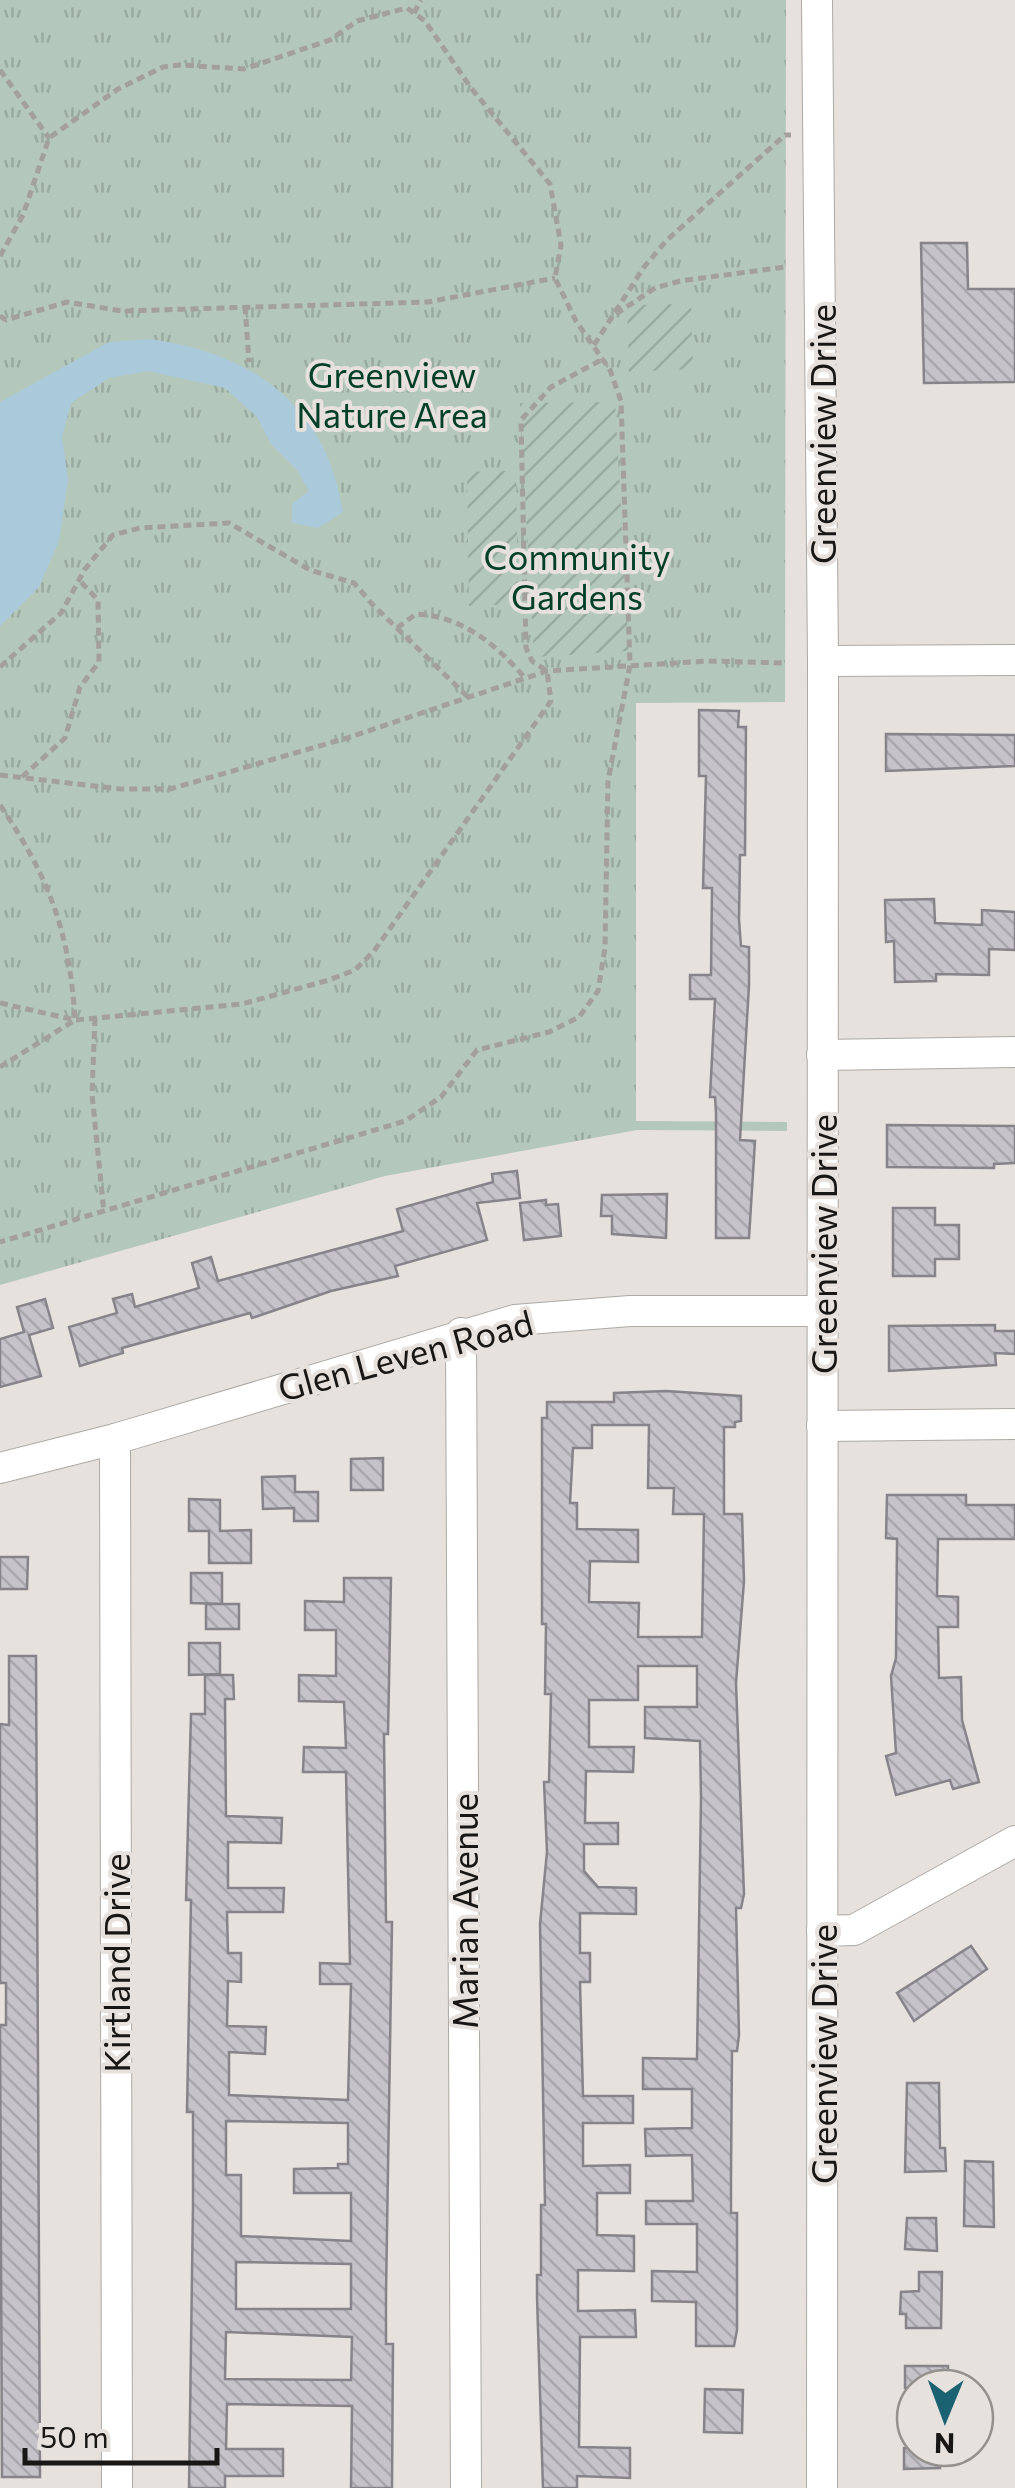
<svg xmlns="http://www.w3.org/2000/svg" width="1015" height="2488" font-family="Commissioner,sans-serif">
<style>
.park{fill:url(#park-tufts)}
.garden{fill:url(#garden-furrows)}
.water{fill:#aacadb}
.building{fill:url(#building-back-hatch);stroke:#86848a;stroke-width:2.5;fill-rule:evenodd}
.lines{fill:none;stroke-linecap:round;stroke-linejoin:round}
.minor-casing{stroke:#ada9a4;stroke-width:32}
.path{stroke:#a39f9b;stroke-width:5;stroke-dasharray:8 5;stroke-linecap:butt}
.minor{stroke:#fff;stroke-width:30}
.labels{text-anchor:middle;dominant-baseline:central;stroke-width:8;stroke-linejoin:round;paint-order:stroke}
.park-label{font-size:35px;fill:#023f28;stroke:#e6e1dc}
.street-label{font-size:35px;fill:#181715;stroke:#e6e1dc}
</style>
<defs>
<pattern id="park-tufts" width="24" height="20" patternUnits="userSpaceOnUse" patternTransform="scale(2.5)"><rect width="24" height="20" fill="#b3c7bb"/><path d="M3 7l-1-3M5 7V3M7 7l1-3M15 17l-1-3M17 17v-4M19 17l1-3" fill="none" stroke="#99aaa0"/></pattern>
<pattern id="garden-furrows" width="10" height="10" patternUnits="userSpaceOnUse" patternTransform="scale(2.5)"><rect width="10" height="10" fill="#b3c7bb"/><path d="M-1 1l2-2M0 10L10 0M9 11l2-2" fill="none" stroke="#99aaa0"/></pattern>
<pattern id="building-back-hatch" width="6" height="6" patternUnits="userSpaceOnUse" patternTransform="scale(2.5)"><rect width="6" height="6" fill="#c5c3c9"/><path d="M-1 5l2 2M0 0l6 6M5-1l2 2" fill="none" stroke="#a8a7ac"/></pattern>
</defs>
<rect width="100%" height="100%" fill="#e6e1dc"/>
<path class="park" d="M0 0H786L785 702 636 703V1121L787 1122V1131L637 1130 385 1176 0 1285Z"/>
<g class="garden">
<path d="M691 304 693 369 629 372 627 305Z"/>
<path d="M615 402 629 651 534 657 520 403Z"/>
<path d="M516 471 518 604 469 606 467 472Z"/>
</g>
<path class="water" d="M151 339C255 354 326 406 343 512L318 528 292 523V504L309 491 297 470 271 444 257 417 225 388 148 371 109 378 71 403 62 437 68 480 59 541 39 587 0 626V402L109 342Z"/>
<g class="building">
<path d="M921 243H967L968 289H1015V382L924 383Z"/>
<path d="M699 710 739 711 738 727H746L745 855H740L739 920 741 946 749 947V985L740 1140 755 1141 749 1238H716V1113L715 1097H710L715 999H690V975H711L712 888H703L706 776H699Z"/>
<path d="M886 734 1015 735V766L886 771Z"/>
<path d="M934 899 935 923 982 925V910L1015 912V950L989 949V975L936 974V981L895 982 894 941 886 942 885 900Z"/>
<path d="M887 1125 1015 1126V1163L994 1164V1168L887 1167Z"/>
<path d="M517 1171 520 1198 477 1203 487 1240 395 1266 398 1276 331 1291 252 1318 250 1313 122 1348 123 1353 80 1366 69 1327 117 1313 113 1299 132 1294 135 1307 199 1288 192 1263 211 1257 218 1281 403 1231 397 1209 493 1182 492 1174Z"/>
<path d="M667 1194 666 1238 612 1234V1216H601L602 1195Z"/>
<path d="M546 1200V1205L558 1204 561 1236 524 1240 520 1203Z"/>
<path d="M893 1208H935V1225H959V1259H935V1276H893Z"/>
<path d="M45 1299 53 1328 29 1335 41 1376 0 1387V1339L24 1332 17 1307Z"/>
<path d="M995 1325V1331H1015V1354L995 1353 996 1365 889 1371V1326Z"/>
<path d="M666 1391 741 1396V1421L735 1422V1427H724V1514H742L744 1581 736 1683 744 1894 741 1908H736L739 2035 737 2051H732L731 2176V2213H737V2330L734 2346H696V2302L652 2301V2271L697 2272V2224H646V2201H693L692 2155 646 2156 645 2129 692 2128V2089H643V2058L697 2059 701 1797 700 1741 645 1738V1707H697V1666H638V1700H589V1747H634L633 1772 586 1771 585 1823H618V1844H584V1871L598 1887 636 1888V1914L580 1913V1953H590V1982H580L583 2096H633V2123H583V2166L630 2165V2193H597V2235L634 2236V2271L578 2270V2311L635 2310 636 2337H580L579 2447 630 2448V2478L577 2476V2488H543L537 2297V2275H541V2205H545L540 1924 547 1852 544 1782H549L551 1694H545L546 1624H542V1418H547V1402H614V1393ZM592 1425H649L648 1488H674L673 1514H704L702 1637H638L639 1603 589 1602 590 1561 638 1562V1530L577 1529V1503H570L573 1448H592Z"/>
<path d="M383 1458V1490H351V1459Z"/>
<path d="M295 1476V1492H318V1521H294V1508L263 1509 262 1477Z"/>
<path d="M887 1495H966V1505H1015V1539H938L937 1596 958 1597V1627H938L939 1678 961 1677 962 1720 979 1782 953 1789 950 1780 896 1795 886 1756 896 1753 891 1676 896 1658 897 1539 886 1538Z"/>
<path d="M189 1499 220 1500V1531L251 1530V1563H209V1531H189Z"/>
<path d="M0 1557H28L27 1589H0Z"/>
<path d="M191 1573H222V1604L191 1603Z"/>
<path d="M344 1578H391L388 1734H384L386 1922H392L386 2294V2344H393L392 2488H351L352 2406 227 2404 226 2449H283V2476H225V2488H189L193 2204V2112H187L191 1900H186L191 1714H205V1675H233L234 1699H225L226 1816 282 1818 281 1843 228 1842V1888H284L283 1912H227L228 1953H241V1982L228 1981 227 2026 266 2027 265 2054 229 2052V2095L348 2100 351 1984H320V1963L350 1964 346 1772H303L304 1747 346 1748 344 1702 299 1701V1675L336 1676V1630H305V1601L344 1602ZM226 2121 348 2123V2164H338V2168L294 2169V2193H351V2241L241 2236V2175H226ZM236 2262 351 2264V2309H236ZM226 2332 352 2337 351 2380 225 2379Z"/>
<rect x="206" y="1604" width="33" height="25"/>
<path d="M189 1643H220V1674L189 1675Z"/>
<path d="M9 1656H36L40 2477H2L0 2025H6V1983H0V1724L9 1725Z"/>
<path d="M971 1946 987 1969 914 2021 897 1993Z"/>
<path d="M907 2083H939L940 2148H945L946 2171 905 2172Z"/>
<path d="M965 2161 993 2162 994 2227 964 2226Z"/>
<path d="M907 2218H936L937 2251 905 2249Z"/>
<path d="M919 2272H942L941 2328H906V2314H900L901 2292 919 2291Z"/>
<rect x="905" y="2366" width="43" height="22"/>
<path d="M705 2389 743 2390 742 2433 704 2432Z"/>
<path d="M904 2448H940V2468L904 2469Z"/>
</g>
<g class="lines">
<g class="minor-casing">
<g id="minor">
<path d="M817 0 823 661 822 2488"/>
<path d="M823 661 1015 660"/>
<path d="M822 1055 1015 1052"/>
<path d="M461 1333 466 2488"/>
<path d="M822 1426 1015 1424"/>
<path d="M115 1439 117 2488"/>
<path d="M0 1468 115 1439 515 1320 630 1311H820"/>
<path d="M822 1931 854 1930 1015 1841"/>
</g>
</g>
<g class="path">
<path d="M414 13 421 0"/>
<path d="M0 70 49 138"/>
<path d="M0 256 23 215 49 138 118 89 163 67 180 65 244 69 330 40 357 21 407 8 425 21 471 88 550 184 561 245 555 278 576 321 610 370 621 401 630 665 608 781 605 948 598 991 579 1017 549 1032 477 1050 441 1097 405 1121 0 1242"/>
<path d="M245 306 249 362"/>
<path d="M616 314 655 288 680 281 785 267"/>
<path d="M0 316 6 320 67 302 122 311 428 302 555 278"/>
<path d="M594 345 644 267 667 240 785 135H791"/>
<path d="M397 628 416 614C461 616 495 643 524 677"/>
<path d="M0 667 61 613 85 569 113 535 140 528 229 523 310 570 354 583 373 605 468 697"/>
<path d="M0 775 120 789H170L347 738 547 671 708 661 786 663"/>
<path d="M22 777 65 738 80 687 99 662 98 600 79 580"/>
<path d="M0 805C49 877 70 933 75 1020L0 1067"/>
<path d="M0 1003 75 1020 242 1004 329 980 355 970 374 951 551 701 547 671 532 661 526 648 521 420 551 387 603 359"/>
<path d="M95 1018 92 1094 104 1213"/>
</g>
<use href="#minor" class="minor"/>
</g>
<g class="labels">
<g class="park-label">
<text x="392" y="373">Greenview<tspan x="392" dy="40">Nature Area</tspan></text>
<text x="577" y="555">Community<tspan x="577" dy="40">Gardens</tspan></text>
</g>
<g class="street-label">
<text transform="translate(821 434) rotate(-90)">Greenview Drive</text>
<text transform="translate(822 1244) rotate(-90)">Greenview Drive</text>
<text transform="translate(405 1354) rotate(-15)">Glen Leven Road</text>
<text transform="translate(463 1911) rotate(-90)">Marian Avenue</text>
<text transform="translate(115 1963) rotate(-90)">Kirtland Drive</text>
<text transform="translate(822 2054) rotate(-90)">Greenview Drive</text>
</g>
</g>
<g transform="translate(945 2418) rotate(181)"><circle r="48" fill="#e6e1dc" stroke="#94908c" stroke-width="2.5"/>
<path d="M0-8L18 38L0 25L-18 38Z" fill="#1a6271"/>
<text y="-15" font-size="28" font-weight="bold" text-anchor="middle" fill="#181715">N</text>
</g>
<path d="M25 2448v15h192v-15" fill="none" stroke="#181715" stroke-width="5"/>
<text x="40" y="2448" font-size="30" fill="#181715" stroke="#e6e1dc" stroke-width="8" paint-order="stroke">50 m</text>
</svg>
